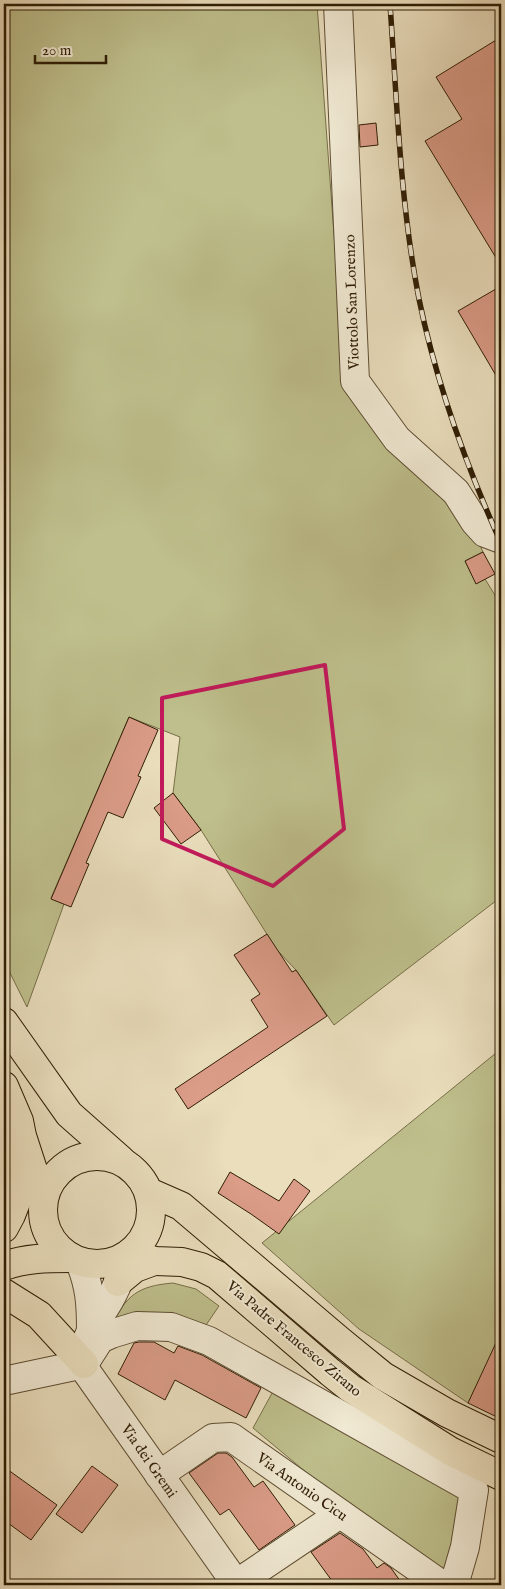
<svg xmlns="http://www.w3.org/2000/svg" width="505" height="1589" font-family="'IM FELL English',serif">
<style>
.green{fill:#bebf8c;stroke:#766e48}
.building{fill:#db9c88;stroke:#2f1d04}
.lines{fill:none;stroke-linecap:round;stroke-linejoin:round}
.minor-casing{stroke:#5e4d32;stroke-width:30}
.major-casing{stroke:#2f1d04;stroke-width:30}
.minor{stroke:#f1ead4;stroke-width:28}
.major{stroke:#eadebd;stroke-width:28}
.rail-casing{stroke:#2f1d04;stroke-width:5.5}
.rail{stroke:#f1ead4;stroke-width:4;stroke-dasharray:11;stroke-linecap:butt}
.marked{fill:none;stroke:#c2185b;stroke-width:4;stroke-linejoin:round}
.labels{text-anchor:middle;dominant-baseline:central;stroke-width:4;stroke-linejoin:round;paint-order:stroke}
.street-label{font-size:15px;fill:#2f1d04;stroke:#f1ead4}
</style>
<rect width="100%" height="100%" fill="#eadebd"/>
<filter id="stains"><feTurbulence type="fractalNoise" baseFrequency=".004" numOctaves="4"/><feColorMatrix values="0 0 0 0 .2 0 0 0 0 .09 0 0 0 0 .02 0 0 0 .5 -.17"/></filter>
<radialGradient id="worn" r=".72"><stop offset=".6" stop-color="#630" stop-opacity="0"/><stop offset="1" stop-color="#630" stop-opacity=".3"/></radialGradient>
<g class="green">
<path d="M4 4H317L345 383 456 492 483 552 465 561 476 583 485 579 501 605V897L334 1025 296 970 277 950 201 830 173 793 180 737 129 717 51 898 64 904 27 1007 4 961Z"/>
<path d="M501 1049V1335L468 1403 359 1329 262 1243Z"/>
<path d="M173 1283 196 1289 219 1306 204 1328 111 1327C126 1295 138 1286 173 1283Z"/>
<path d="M277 1384 468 1496 446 1571 307 1473 253 1428Z"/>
</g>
<g class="building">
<path d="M501 37V266L425 141 462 119 436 77Z"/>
<path d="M376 123 378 145 360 147 359 125Z"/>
<path d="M501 286V384L458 311Z"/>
<path d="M483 552 495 574 476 584 465 561Z"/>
<path d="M129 717 158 730 138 776 141 777 123 818 108 812 86 863 89 864 71 907 51 899Z"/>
<path d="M173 793 201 830 181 844 154 808Z"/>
<path d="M267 934 292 972 296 970 327 1016 188 1109 175 1089 268 1027 251 1000 260 994 234 955Z"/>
<path d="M230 1172 279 1201 294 1179 310 1191 279 1234 251 1214 218 1193Z"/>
<path d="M501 1332V1419L468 1403Z"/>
<path d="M139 1342H154L174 1353 178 1346 202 1355 261 1388 246 1418 175 1380 165 1400 118 1374 134 1343Z"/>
<path d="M218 1453H226L232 1457 254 1487 263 1481 295 1525 259 1550 229 1509 220 1515 189 1473Z"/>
<path d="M92 1466 118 1485 82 1533 56 1514Z"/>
<path d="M4 1467 57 1505 31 1540 4 1520Z"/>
<path d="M340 1533 363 1549 377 1568 384 1563 391 1568 403 1585H335L311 1552Z"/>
</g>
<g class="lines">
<g class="minor-casing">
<g id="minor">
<path d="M338 4 355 381 397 439 456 492 475 522 485 533 501 539"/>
<path d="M121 1259C120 1266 120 1275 118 1282 109 1311 75 1337 86 1371L237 1585"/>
<path d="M80 1262C90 1287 91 1304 91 1331"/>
<path d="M84 1364 100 1339 111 1334 137 1326 171 1327 209 1341 474 1490 465 1547 454 1585"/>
<path d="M4 1381 84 1364"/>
<path d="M159 1475 213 1438 231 1437 442 1585"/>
<path d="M236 1584 340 1514"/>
</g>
</g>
<g class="major-casing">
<g id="major">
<path d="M4 1022 69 1114 121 1160"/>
<path d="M4 1086 19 1121 22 1136 34 1173 47 1186"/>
<circle cx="97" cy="1210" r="54"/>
<path d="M149 1192 181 1206 340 1341 383 1376 447 1413 501 1439"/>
<path d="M4 1228 11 1215 22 1187V1150"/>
<path d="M130 1253 155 1261 182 1262 201 1267 217 1275 330 1372 350 1388 450 1451 501 1476"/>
<path d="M4 1266C26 1258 47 1258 71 1258"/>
<path d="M118 1282 135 1268 154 1261"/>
<path d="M4 1293 39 1315 84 1364"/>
</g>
</g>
<use href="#minor" class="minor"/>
<use href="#major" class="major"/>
<g class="rail-casing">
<path id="rail" d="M390 4C397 102 400 202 419 299 436 382 466 465 501 543"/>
</g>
<use href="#rail" class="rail"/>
</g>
<path class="marked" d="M325 665 344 829 273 886 162 839V698Z"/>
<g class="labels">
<g class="street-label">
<text transform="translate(352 302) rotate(-92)">Viottolo San Lorenzo</text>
<text transform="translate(294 1339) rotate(40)">Via Padre Francesco Zirano</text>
<text transform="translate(149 1461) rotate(55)">Via dei Gremi</text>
<text transform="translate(302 1487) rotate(35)">Via Antonio Cicu</text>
</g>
</g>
<rect width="505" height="1589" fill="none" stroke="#eadebd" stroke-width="20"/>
<rect x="5" y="5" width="495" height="1579" fill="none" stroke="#2f1d04" stroke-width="2.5"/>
<rect x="10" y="10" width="485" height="1569" fill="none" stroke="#2f1d04"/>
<path d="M35 55v8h71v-8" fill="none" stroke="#2f1d04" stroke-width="2.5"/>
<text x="42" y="55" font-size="15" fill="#2f1d04" stroke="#f1ead4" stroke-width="4" paint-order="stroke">20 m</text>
<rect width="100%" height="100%" filter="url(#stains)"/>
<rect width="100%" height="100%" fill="url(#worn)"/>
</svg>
